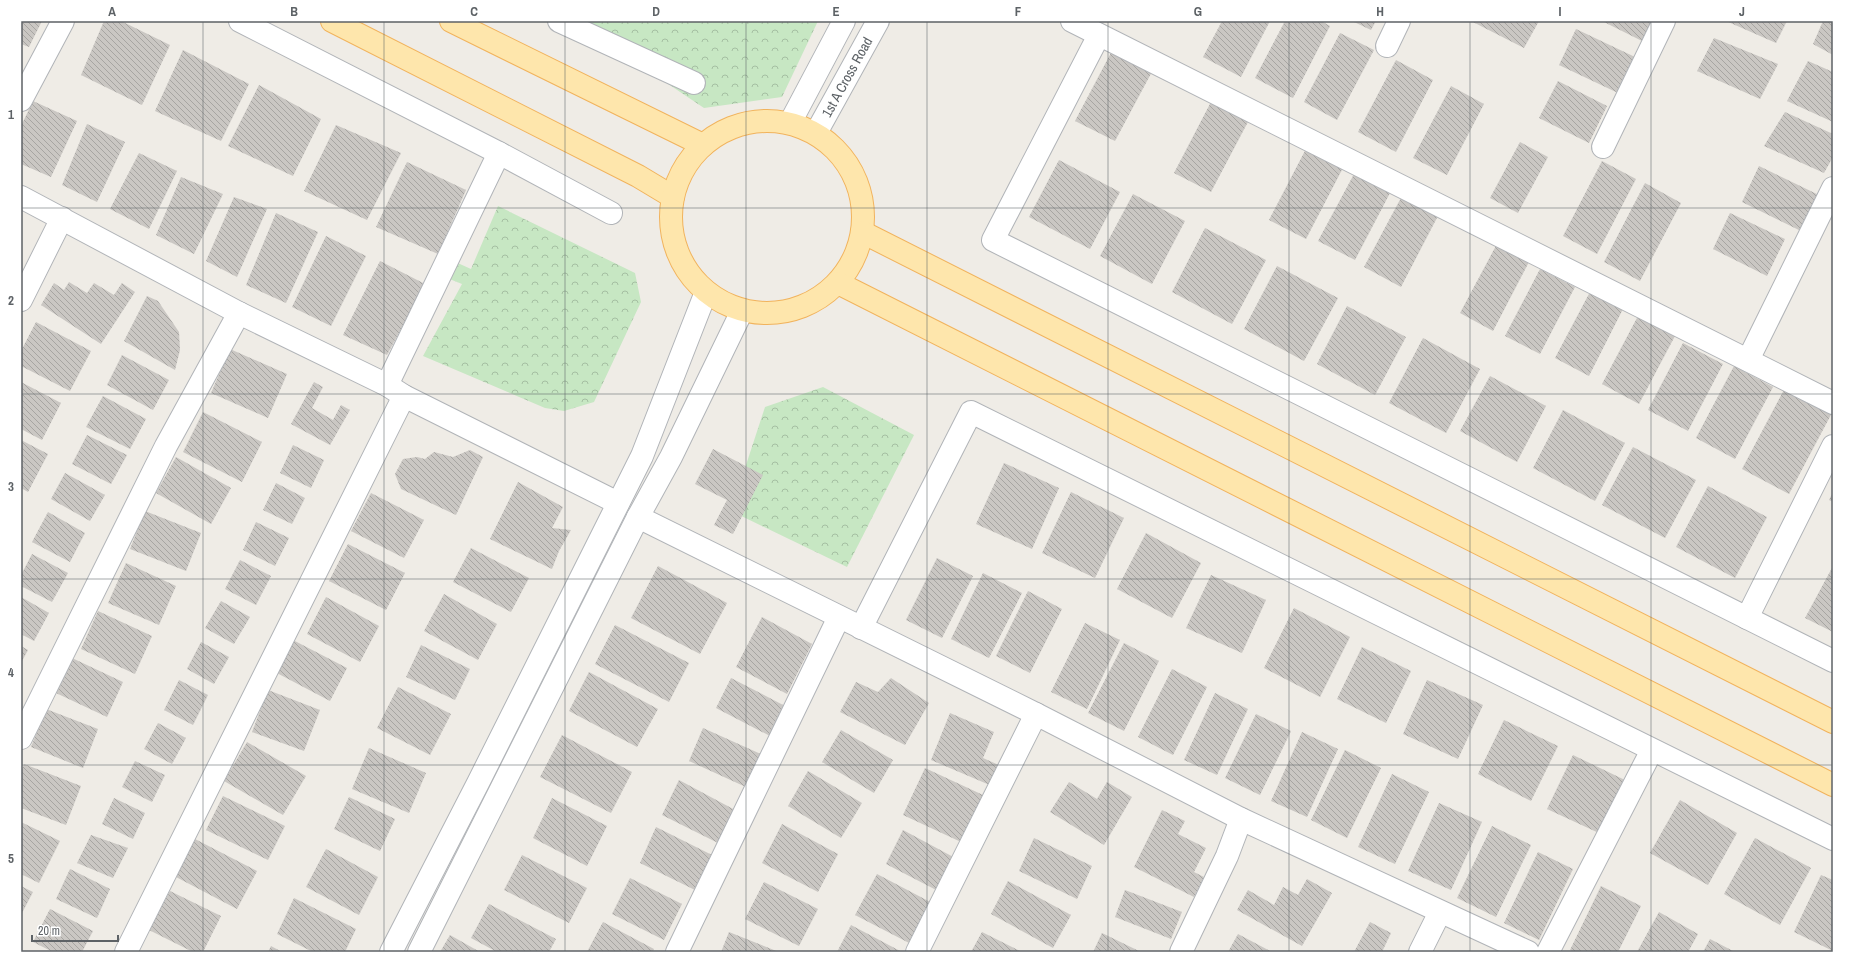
<svg xmlns="http://www.w3.org/2000/svg" width="1854" height="973" font-family="'Archivo Narrow',sans-serif">
<style>
.park{fill:url(#park-crowns)}
.building{fill:url(#building-back-hatch)}
.lines{fill:none;stroke-linecap:round;stroke-linejoin:round}
.minor-casing{stroke:#b1b4b8;stroke-width:24}
.major-casing{stroke:#f1b35d;stroke-width:24}
.minor{stroke:#fff;stroke-width:22}
.major{stroke:#fee6ac;stroke-width:22}
.grid{fill:none;stroke:#5d6266;stroke-width:1;stroke-opacity:0.55}
.labels{text-anchor:middle;dominant-baseline:central;stroke-width:3;stroke-linejoin:round;paint-order:stroke}
.street-label{font-size:14px;fill:#5d6266;stroke:#fff}
.neatline{fill:none;stroke:#5d6266;stroke-width:1.5}
.grid-label{font-size:13px;text-anchor:middle;font-weight:bold;fill:#5d6266}
</style>
<defs>
<pattern id="park-crowns" width="20" height="18" patternUnits="userSpaceOnUse"><rect width="20" height="18" fill="#c7e7c3"/><path d="M2 6a3 3 0 1 1 6 0M12 15a3 3 0 1 1 6 0" fill="none" stroke="#a5bfa2"/></pattern>
<pattern id="building-back-hatch" width="6" height="6" patternUnits="userSpaceOnUse"><rect width="6" height="6" fill="#cac7c3"/><path d="M-1 5l2 2M0 0l6 6M5-1l2 2" fill="none" stroke="#a7a5a2"/></pattern>
</defs>
<rect width="100%" height="100%" fill="#efece6"/>
<g class="park">
<path d="M574 21H818L782 97 704 108Z"/>
<path d="M498 206 635 273 641 302 594 402 564 411 545 408 423 356 462 284 442 276 451 260 471 269Z"/>
<path d="M823 387 914 435 847 567 731 511 765 407Z"/>
</g>
<g class="building">
<path d="M21 21H42L29 47 21 44Z"/>
<path d="M104 21H121L170 45 142 105 81 75Z"/>
<path d="M1222 21H1270L1241 77 1203 57Z"/>
<path d="M1285 21H1321L1330 26 1293 98 1255 78Z"/>
<path d="M1352 21H1376L1371 30Z"/>
<path d="M1471 21H1539L1524 48Z"/>
<path d="M1602 21H1655L1644 42Z"/>
<path d="M1726 21H1787L1776 43Z"/>
<path d="M1823 21H1833V55L1813 44Z"/>
<path d="M1576 29 1635 57 1618 93 1559 65Z"/>
<path d="M1340 33 1374 50 1337 120 1304 102Z"/>
<path d="M1714 38 1778 64 1760 99 1697 71Z"/>
<path d="M1114 47 1154 68 1115 141 1075 121Z"/>
<path d="M183 50 249 84 221 141 155 111Z"/>
<path d="M1396 60 1433 80 1396 152 1358 132Z"/>
<path d="M1808 61 1833 72V122L1787 101Z"/>
<path d="M1558 81 1607 106 1589 143 1539 118Z"/>
<path d="M259 85 321 119 293 176 228 146Z"/>
<path d="M1451 86 1484 104 1447 175 1413 158Z"/>
<path d="M1212 100 1249 120 1211 192 1174 173Z"/>
<path d="M33 101 77 121 51 177 21 164V126Z"/>
<path d="M1785 112 1833 134V157L1824 173 1764 146Z"/>
<path d="M87 124 125 142 97 202 62 185Z"/>
<path d="M336 125 401 153 367 220 304 191Z"/>
<path d="M1520 142 1548 157 1518 213 1490 198Z"/>
<path d="M1308 145 1345 164 1306 239 1269 220Z"/>
<path d="M139 153 177 171 149 229 110 209Z"/>
<path d="M1059 160 1120 192 1090 249 1029 217Z"/>
<path d="M1602 161 1636 179 1597 254 1563 236Z"/>
<path d="M407 162 466 190 438 254 376 227Z"/>
<path d="M1759 166 1823 197 1805 233 1742 202Z"/>
<path d="M1354 174 1390 193 1355 260 1318 241Z"/>
<path d="M181 177 223 194 194 254 156 235Z"/>
<path d="M1645 183 1681 203 1640 281 1604 262Z"/>
<path d="M1133 194 1185 221 1152 284 1100 256Z"/>
<path d="M1403 194 1439 214 1401 287 1364 267Z"/>
<path d="M234 197 267 209 237 277 206 261Z"/>
<path d="M276 213 318 232 286 303 246 285Z"/>
<path d="M1730 213 1785 239 1767 276 1713 249Z"/>
<path d="M1205 228 1266 260 1232 324 1172 292Z"/>
<path d="M326 236 366 256 331 326 292 307Z"/>
<path d="M1498 242 1530 260 1493 331 1460 313Z"/>
<path d="M380 261 425 284 387 355 343 335Z"/>
<path d="M1277 266 1338 298 1304 361 1244 329Z"/>
<path d="M1540 269 1575 287 1540 354 1505 336Z"/>
<path d="M69 282 87 293 94 283 114 295 122 283 135 292 101 344 41 305 54 283 64 290Z"/>
<path d="M1591 290 1624 307 1589 376 1555 358Z"/>
<path d="M147 296 158 301 179 332 180 350 175 370 124 341Z"/>
<path d="M1347 306 1406 337 1375 395 1317 364Z"/>
<path d="M1638 316 1675 336 1639 404 1602 384Z"/>
<path d="M36 322 91 351 70 391 21 366V351Z"/>
<path d="M1423 338 1480 369 1446 433 1389 403Z"/>
<path d="M1683 343 1723 364 1688 431 1648 410Z"/>
<path d="M230 349 287 374 268 418 211 393Z"/>
<path d="M122 355 169 380 153 410 107 385Z"/>
<path d="M1734 366 1773 387 1735 459 1696 438Z"/>
<path d="M1490 376 1546 406 1517 462 1460 431Z"/>
<path d="M21 382 61 403 42 440 21 429Z"/>
<path d="M314 382 323 387 312 408 333 420 341 405 350 410 330 445 291 424Z"/>
<path d="M1786 386 1833 411 1789 494 1742 469Z"/>
<path d="M103 396 146 419 130 449 86 427Z"/>
<path d="M1563 410 1625 443 1595 501 1533 468Z"/>
<path d="M203 412 262 442 242 482 183 452Z"/>
<path d="M87 435 127 455 111 484 72 464Z"/>
<path d="M21 440 48 454 28 492 21 488Z"/>
<path d="M293 445 324 460 311 488 280 473Z"/>
<path d="M1633 447 1696 480 1665 538 1602 505Z"/>
<path d="M713 449 763 475 733 534 714 525 727 500 695 484Z"/>
<path d="M470 450 483 457 456 515 401 489 395 474 403 459 417 457 425 459 434 452 453 457Z"/>
<path d="M176 457 231 488 211 524 156 493Z"/>
<path d="M1004 463 1059 488 1032 549 976 524Z"/>
<path d="M65 473 105 495 90 521 51 499Z"/>
<path d="M518 482 563 507 552 528 571 530 559 551 552 569 490 539Z"/>
<path d="M276 483 305 498 292 524 263 510Z"/>
<path d="M1708 486 1767 517 1735 578 1676 547Z"/>
<path d="M1071 492 1124 518 1095 578 1042 553Z"/>
<path d="M1833 492V502L1829 500Z"/>
<path d="M371 493 424 520 404 558 351 531Z"/>
<path d="M145 511 201 533 186 571 130 549Z"/>
<path d="M48 512 85 533 70 562 32 542Z"/>
<path d="M256 522 289 538 275 566 243 550Z"/>
<path d="M1146 533 1201 563 1172 618 1117 589Z"/>
<path d="M348 544 405 573 386 610 329 581Z"/>
<path d="M471 548 529 578 511 612 453 582Z"/>
<path d="M32 554 68 573 52 602 21 586V575Z"/>
<path d="M937 558 973 576 942 638 906 620Z"/>
<path d="M240 560 271 576 256 605 225 589Z"/>
<path d="M126 563 176 586 159 625 108 603Z"/>
<path d="M658 566 727 603 700 654 631 618Z"/>
<path d="M1833 566V632L1805 618Z"/>
<path d="M983 573 1022 593 989 658 951 639Z"/>
<path d="M1211 575 1266 600 1242 653 1186 628Z"/>
<path d="M1028 591 1062 609 1030 673 996 656Z"/>
<path d="M444 594 497 624 478 660 424 631Z"/>
<path d="M21 597 49 613 34 641 21 634Z"/>
<path d="M326 597 379 626 360 662 307 634Z"/>
<path d="M221 601 250 617 234 644 205 628Z"/>
<path d="M1294 608 1350 637 1320 697 1264 668Z"/>
<path d="M98 611 152 636 135 674 81 649Z"/>
<path d="M762 617 812 644 787 694 736 667Z"/>
<path d="M1085 623 1120 640 1087 709 1051 692Z"/>
<path d="M615 625 689 663 669 702 595 664Z"/>
<path d="M291 639 347 668 330 701 275 672Z"/>
<path d="M201 642 229 657 214 684 187 669Z"/>
<path d="M1124 643 1159 661 1124 731 1088 713Z"/>
<path d="M421 645 470 669 455 700 406 677Z"/>
<path d="M21 646 28 650 21 663Z"/>
<path d="M1362 647 1411 671 1386 723 1337 699Z"/>
<path d="M72 658 123 682 107 717 56 693Z"/>
<path d="M1172 669 1207 687 1173 755 1138 737Z"/>
<path d="M589 672 658 709 637 747 569 711Z"/>
<path d="M731 678 785 706 770 736 716 708Z"/>
<path d="M891 678 929 703 905 745 840 712 856 682 878 692Z"/>
<path d="M179 680 208 695 193 725 164 710Z"/>
<path d="M1427 680 1483 705 1458 759 1403 734Z"/>
<path d="M398 687 451 714 430 755 377 728Z"/>
<path d="M268 690 320 710 304 751 252 732Z"/>
<path d="M1215 693 1248 709 1217 775 1184 760Z"/>
<path d="M46 709 98 729 83 768 31 747Z"/>
<path d="M950 713 994 732 983 758 1001 766 992 786 931 760Z"/>
<path d="M1256 714 1291 731 1260 795 1225 778Z"/>
<path d="M1504 720 1558 746 1531 801 1478 774Z"/>
<path d="M158 723 186 738 172 764 144 749Z"/>
<path d="M703 728 763 755 748 788 689 761Z"/>
<path d="M841 730 893 760 874 793 822 762Z"/>
<path d="M1302 732 1338 749 1307 817 1271 801Z"/>
<path d="M562 735 632 772 611 813 540 777Z"/>
<path d="M247 742 306 776 283 815 224 781Z"/>
<path d="M369 748 426 773 409 813 352 789Z"/>
<path d="M1345 750 1381 768 1347 838 1311 820Z"/>
<path d="M1573 755 1627 781 1601 834 1547 809Z"/>
<path d="M135 761 165 775 152 802 122 787Z"/>
<path d="M24 764 81 786 66 825 21 808V772Z"/>
<path d="M925 768 983 795 961 842 903 815Z"/>
<path d="M808 771 862 803 841 838 788 806Z"/>
<path d="M1392 774 1429 792 1395 864 1358 847Z"/>
<path d="M679 780 735 810 718 843 662 815Z"/>
<path d="M1069 782 1097 799 1107 782 1132 797 1104 845 1050 812Z"/>
<path d="M223 796 285 826 268 860 206 830Z"/>
<path d="M349 797 395 819 380 851 334 829Z"/>
<path d="M114 798 145 813 133 839 102 824Z"/>
<path d="M552 798 607 826 587 866 533 838Z"/>
<path d="M1680 800 1737 833 1708 885 1650 853Z"/>
<path d="M1439 803 1482 822 1451 890 1408 871Z"/>
<path d="M1162 810 1185 821 1178 834 1206 848 1194 872 1204 877 1194 897 1134 867Z"/>
<path d="M21 822 60 841 39 883 21 874Z"/>
<path d="M782 824 838 854 818 892 762 863Z"/>
<path d="M1492 826 1531 845 1496 917 1457 898Z"/>
<path d="M656 827 712 855 695 890 640 863Z"/>
<path d="M903 830 957 859 940 892 886 864Z"/>
<path d="M91 835 128 848 113 878 77 863Z"/>
<path d="M1034 838 1092 866 1077 899 1019 871Z"/>
<path d="M1755 838 1811 868 1780 925 1724 894Z"/>
<path d="M195 839 257 871 237 909 176 877Z"/>
<path d="M326 849 378 877 359 915 306 887Z"/>
<path d="M1538 852 1573 869 1539 940 1504 923Z"/>
<path d="M522 855 587 888 569 923 504 890Z"/>
<path d="M70 869 110 889 97 918 56 899Z"/>
<path d="M877 874 934 904 913 945 855 915Z"/>
<path d="M1821 875 1833 880V951L1794 932Z"/>
<path d="M630 878 682 904 664 940 612 914Z"/>
<path d="M1307 879 1332 893 1302 946 1237 910 1248 890 1274 905 1283 887 1298 895Z"/>
<path d="M1008 881 1071 915 1053 948 991 914Z"/>
<path d="M764 882 818 909 799 946 745 919Z"/>
<path d="M21 886 33 892 21 915Z"/>
<path d="M1601 886 1641 906 1618 952H1573L1570 950Z"/>
<path d="M1125 890 1182 912 1171 939 1115 917Z"/>
<path d="M170 891 221 916 203 952H193L149 930Z"/>
<path d="M294 898 356 929 345 952H313L277 934Z"/>
<path d="M489 904 556 939 549 952H497L471 938Z"/>
<path d="M50 909 93 931 82 952H53L33 942Z"/>
<path d="M1659 912 1698 934 1688 952H1637Z"/>
<path d="M603 922 654 949 653 952H587Z"/>
<path d="M1370 922 1391 933 1382 952H1354Z"/>
<path d="M851 925 902 952H837Z"/>
<path d="M729 932 779 952H721Z"/>
<path d="M982 932 1022 952H971Z"/>
<path d="M1102 933 1141 952H1093Z"/>
<path d="M1238 934 1272 952H1228Z"/>
<path d="M450 935 480 952H440Z"/>
<path d="M1710 939 1735 952H1703Z"/>
<path d="M271 946 282 952H268Z"/>
</g>
<g class="lines">
<g class="minor-casing">
<g id="minor">
<path d="M240 21 499 153 611 213"/>
<path d="M559 21 694 83"/>
<path d="M1072 21 1833 403"/>
<path d="M1099 35 993 240 1833 661"/>
<path d="M1387 46 1399 21"/>
<path d="M21 100 63 21"/>
<path d="M790 123 844 21"/>
<path id="s1" d="M816 133 878 21"/>
<path d="M1603 147 1664 21"/>
<path d="M21 197 239 313 387 385 404 396 618 503"/>
<path d="M21 300 62 218"/>
<path d="M1748 360 1833 188"/>
<path d="M387 385 499 153"/>
<path d="M638 517 1036 714 1241 819 1528 952"/>
<path d="M1747 618 1833 446"/>
<path d="M861 628 971 412 1833 839"/>
<path d="M21 738 166 446 239 313"/>
<path d="M126 952 404 396"/>
<path d="M391 952 478 783 642 456 706 292"/>
<path d="M419 952 638 517 671 457 742 311"/>
<path d="M677 952 839 617"/>
<path d="M917 952 1036 714"/>
<path d="M1181 952 1227 856 1241 819"/>
<path d="M1420 952 1440 912"/>
<path d="M1548 952 1652 750"/>
</g>
</g>
<g class="major-casing">
<g id="major">
<path d="M332 21 638 176 673 197"/>
<path d="M451 21 703 145"/>
<circle cx="767" cy="217" r="96"/>
<path d="M862 232 1833 722"/>
<path d="M838 283 1833 785"/>
</g>
</g>
<use href="#minor" class="minor"/>
<use href="#major" class="major"/>
</g>
<path class="grid" d="M203 21V952M384 21V952M565 21V952M746 21V952M927 21V952M1108 21V952M1289 21V952M1470 21V952M1651 21V952M21 208H1833M21 394H1833M21 579H1833M21 765H1833"/>
<g class="labels">
<g class="street-label">
<text stroke="none"><textPath href="#s1" startOffset="64">1st A Cross Road</textPath></text>
</g>
</g>
<rect width="1854" height="973" fill="none" stroke="#ffffff" stroke-width="44"/>
<path d="M32 935v6h86v-6" fill="none" stroke="#5d6266" stroke-width="2"/>
<text x="38" y="935" font-size="12" fill="#5d6266" stroke="#ffffff" stroke-width="3" paint-order="stroke">20 m</text>
<rect x="22" y="22" width="1810" height="929" class="neatline"/>
<g class="grid-label">
<text x="112" y="16">A</text>
<text x="294" y="16">B</text>
<text x="474" y="16">C</text>
<text x="656" y="16">D</text>
<text x="836" y="16">E</text>
<text x="1018" y="16">F</text>
<text x="1198" y="16">G</text>
<text x="1380" y="16">H</text>
<text x="1560" y="16">I</text>
<text x="1742" y="16">J</text>
<text x="11" y="119">1</text>
<text x="11" y="305">2</text>
<text x="11" y="491">3</text>
<text x="11" y="677">4</text>
<text x="11" y="863">5</text>
</g>
</svg>
